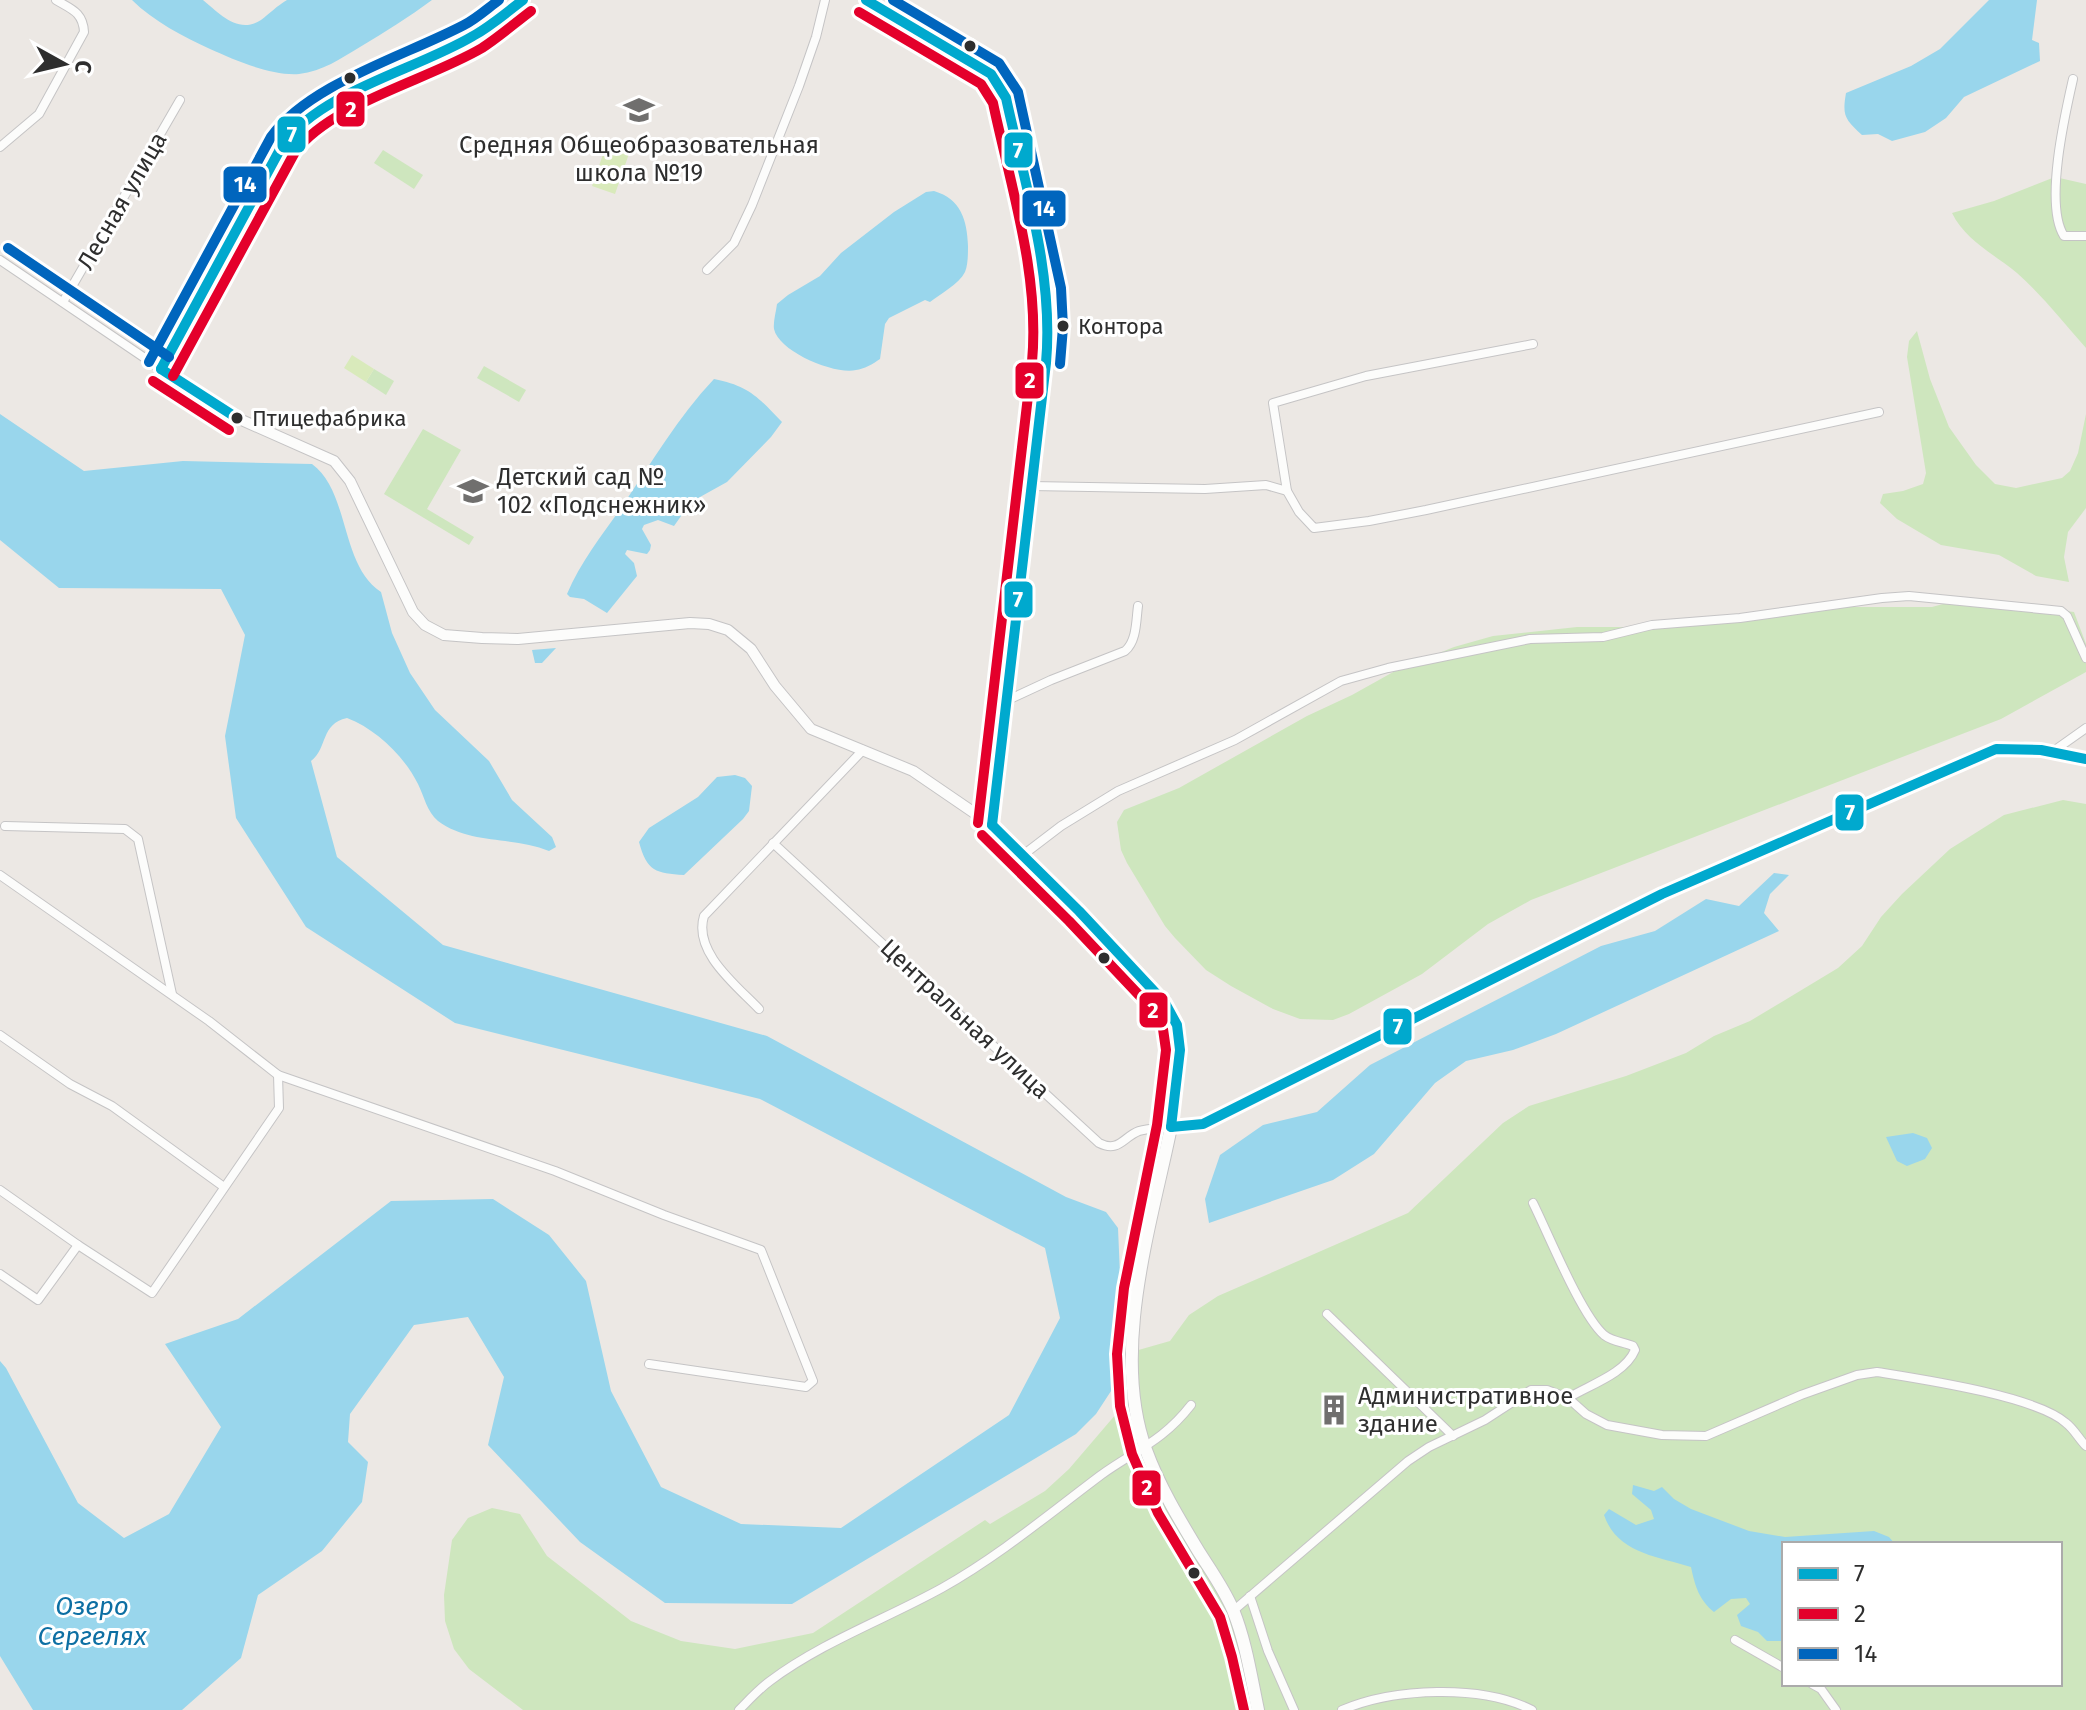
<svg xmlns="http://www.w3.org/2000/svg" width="2086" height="1710" font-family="'Fira Sans',sans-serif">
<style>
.green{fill:#cee6be;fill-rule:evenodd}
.pitch{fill:#d9eabb}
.water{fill:#99d6ec}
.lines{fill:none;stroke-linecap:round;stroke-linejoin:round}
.minor-casing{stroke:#c5c4c5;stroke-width:10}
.tertiary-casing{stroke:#c5c4c5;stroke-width:12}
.secondary-casing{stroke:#c5c4c5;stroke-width:14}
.minor{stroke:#fcfcfb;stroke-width:8}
.tertiary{stroke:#fcfcfb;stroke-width:10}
.secondary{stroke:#fcfcfb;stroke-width:12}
.bus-1-casing{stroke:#fff;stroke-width:16}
.bus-2-casing{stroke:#fff;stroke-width:16}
.bus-3-casing{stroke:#fff;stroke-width:16}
.bus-1{stroke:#00a9ce;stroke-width:10}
.bus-2{stroke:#e4002b;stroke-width:10}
.bus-3{stroke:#0065bd;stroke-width:10}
.bus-dot{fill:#2e2e2e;stroke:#fff;stroke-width:3}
.labels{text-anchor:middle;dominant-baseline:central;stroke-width:6;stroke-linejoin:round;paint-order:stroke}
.bus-label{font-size:22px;fill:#2e2e2e;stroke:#fff;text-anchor:start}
.poi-label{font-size:24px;fill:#2e2e2e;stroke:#fff;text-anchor:start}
.street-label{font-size:24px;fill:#2e2e2e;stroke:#fff}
.water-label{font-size:26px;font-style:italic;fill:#0d6fa3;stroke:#fff}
.line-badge{stroke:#fff;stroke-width:3}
.badge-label{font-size:22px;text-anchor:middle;font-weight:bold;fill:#fff}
</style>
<rect width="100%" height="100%" fill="#ece8e4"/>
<g class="green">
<path d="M383 150 423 175 414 189 374 163Z"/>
<path d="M2055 177 2086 184V348C2063 322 2042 295 2017 273 1994 254 1965 240 1952 213L1994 201Z"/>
<path d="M1917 331 1930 379 1949 427 1976 465 1995 484 2016 488 2062 478 2070 471 2078 453 2086 414V508L2068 532 2064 557 2069 582 2036 576 1999 555 1941 545 1897 519 1880 503 1883 494 1903 491 1923 484 1926 473 1907 357 1909 341Z"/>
<path d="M484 366 526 390 519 402 477 378Z"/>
<path d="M374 369 394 381 386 395 366 382Z"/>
<path d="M423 429 461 450 427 509 474 537 469 545 384 494Z"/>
<path d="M1954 601H1990L2074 612 2086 644V672L2001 719 1531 900 1488 924 1422 974 1349 1014 1333 1020 1300 1019 1273 1009 1231 986 1206 970 1175 938 1165 926 1127 863 1121 850 1117 822 1124 810 1179 788 1307 716 1352 695 1395 671 1454 647 1493 636 1577 627H1631L1836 607H1932Z"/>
<path d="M2063 800 2086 804V1710H523L469 1669 454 1649 445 1621 444 1595 452 1540 468 1518 492 1508 520 1514 547 1556 631 1621 681 1641 735 1649 813 1633 985 1520 990 1524 1045 1491 1069 1469 1134 1393 1135 1351 1170 1341 1189 1315 1218 1296 1408 1213 1503 1123 1529 1106 1626 1076 1686 1053 1714 1036 1750 1021 1838 968 1862 946 1881 917 1902 894 1950 849 2004 815ZM1784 1544H2060V1684H1784Z"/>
</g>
<g class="pitch">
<path d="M608 140 631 148 615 194 592 186Z"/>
<path d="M352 355 374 369 366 382 344 368Z"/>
</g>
<g class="water">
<path d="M132 0H203C219 13 238 35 261 20 270 13 277 6 287 0H432C409 17 385 32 360 47 340 59 323 71 299 74 270 76 235 60 210 49 184 37 153 21 132 0Z"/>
<path d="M1989 0H2037L2032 40 2039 43 2040 61 1964 97 1946 118 1925 132 1892 141 1878 134 1862 135C1845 119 1842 116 1846 93L1911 66 1940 49Z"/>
<path d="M934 191C961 199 967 220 968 246 968 254 968 265 965 272 959 284 940 294 930 302L925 300 889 318 885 324 880 359C873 364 864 369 856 370 835 375 779 352 774 329 773 322 776 312 777 304L788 295 820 276 841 253 894 212 926 192Z"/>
<path d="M714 379C749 386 758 397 782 422L771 437 727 482 691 502 674 526 658 520 644 525 642 529 651 545 650 550 647 554 627 550 625 554 634 563 637 576 607 613 584 599 570 597 567 594C581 561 603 534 623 505 652 462 678 417 714 379Z"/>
<path d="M0 414 84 471 183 461 312 464C350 492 340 565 381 592L392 633 410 673 435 710 489 761 512 800 552 837 556 847 549 851C514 836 470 845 438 821 427 812 424 796 418 784 404 756 376 729 347 718 320 724 328 748 311 761L337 857 443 945 767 1036 1066 1197 1106 1212 1118 1228 1121 1298 1120 1343 1113 1388 1096 1414 1076 1434 792 1604 665 1603 580 1542 488 1445 504 1377 468 1317 414 1325 350 1414 348 1442 368 1462 362 1502 322 1551 258 1595 241 1658 182 1710H33L0 1656V1361L6 1368 78 1503 124 1538 169 1514 221 1427 165 1344 238 1319 391 1201 493 1199 549 1235 586 1281 611 1391 661 1487 741 1524 841 1528 1009 1415 1060 1318 1045 1248 760 1099 455 1023 306 927 236 818 225 736 245 635 221 589 59 588 0 540Z"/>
<path d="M556 648 542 663H535L532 650Z"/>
<path d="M735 775 745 778 752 786 749 811 743 819 684 875C656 873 647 872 639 842L649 828 698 797 717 777Z"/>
<path d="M1774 873 1789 875 1770 894 1764 913 1779 931 1556 1034 1513 1050 1466 1061 1435 1083 1374 1154 1333 1180 1209 1223 1205 1199 1220 1155 1263 1125 1317 1112 1370 1065 1601 946 1655 931 1706 899 1739 906Z"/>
<path d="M1913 1133 1927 1138 1932 1148 1925 1159 1907 1166 1897 1161 1886 1137Z"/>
<path d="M1633 1485 1654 1491 1662 1487 1674 1499 1691 1509 1749 1531 1785 1537 1874 1531 1889 1537 1895 1544H1784V1641H1767L1758 1632 1741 1626 1737 1615 1750 1604 1746 1598 1731 1599 1714 1612C1699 1600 1695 1586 1691 1567 1656 1556 1617 1553 1604 1515L1609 1509 1636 1525 1654 1519 1651 1510 1632 1494Z"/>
</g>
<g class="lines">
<g class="minor-casing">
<g id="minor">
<path d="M2073 79C2065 114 2044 205 2064 236H2086"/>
<path d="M0 147 39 114 84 32C83 12 71 9 56 0"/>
<path d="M0 260 161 369"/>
<path d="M707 270 734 243 752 205 799 86 816 37 825 0"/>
<path d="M63 302 180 100"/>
<path d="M1031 486 1205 489 1266 485 1287 491 1299 512 1314 528 1369 521 1426 510 1879 412"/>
<path d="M1287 491 1273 403 1366 376 1533 344"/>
<path d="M1008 700 1051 680 1125 651C1137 641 1136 620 1138 606"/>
<path d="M2055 750 2086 728"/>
<path d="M5 826 125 829 138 839 172 994"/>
<path d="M773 843 1099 1143C1119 1153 1123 1137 1139 1131 1148 1128 1161 1128 1171 1127"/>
<path d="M1023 855 1061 826 1118 791 1235 740 1341 681 1388 668 1530 639 1603 637 1652 625 1740 618 1882 598 1909 596 2061 611 2067 616 2086 658"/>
<path d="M0 875 209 1021 278 1075 555 1171 664 1215 761 1250 813 1381 806 1387 649 1364"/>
<path d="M759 1009C736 985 693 952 704 916L863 750"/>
<path d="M0 1035 70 1084 112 1106 224 1187"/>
<path d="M0 1190 78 1245 152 1293 279 1108 278 1075"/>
<path d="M1533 1203C1548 1233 1581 1315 1604 1335 1613 1342 1624 1342 1633 1346L1635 1350C1625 1374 1589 1385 1568 1398"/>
<path d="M0 1274 38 1300 78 1245"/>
<path d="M1327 1314 1453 1436"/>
<path d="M1250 1596 1268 1651 1294 1710"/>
<path d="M1233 1611 1408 1461 1429 1447 1485 1420 1531 1390H1547L1568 1398 1586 1414 1607 1425 1662 1435 1706 1436 1801 1395 1857 1375 1877 1372C1920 1379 2036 1396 2066 1423 2074 1429 2079 1439 2086 1446"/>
<path d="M1735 1640 1784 1668"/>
<path d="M1812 1684 1821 1689 1836 1710"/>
<path d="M739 1710C749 1700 759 1689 770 1681 822 1642 886 1619 942 1588 999 1556 1049 1514 1101 1475 1136 1450 1163 1441 1191 1405"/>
<path d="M1342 1710C1394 1688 1481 1684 1532 1710"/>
</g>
</g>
<g class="tertiary-casing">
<g id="tertiary">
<path d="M523 0 474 36 327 106C308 116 296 126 283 144L161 369 237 418 334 461 350 481 413 612 425 625 444 635 482 638 518 639 690 623 709 624 728 630 751 649 775 686 811 729 913 771 992 825 1079 911 1165 1003 1177 1025 1180 1050 1171 1127"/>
<path d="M866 0 991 74 1006 98 1047 290 1049 328 1046 363 992 825"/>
</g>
</g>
<g class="secondary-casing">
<path id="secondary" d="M1258 1710C1251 1677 1246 1642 1233 1610 1224 1589 1211 1571 1199 1552 1179 1519 1159 1486 1146 1450 1110 1352 1151 1225 1171 1127L1203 1124 1662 894 1996 749C2028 747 2055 751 2086 759"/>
</g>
<use href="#minor" class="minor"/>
<use href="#tertiary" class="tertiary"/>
<use href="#secondary" class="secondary"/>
<g class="bus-1-casing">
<g id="bus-1">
<path d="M866 0 991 74 1006 98C1025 185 1054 274 1046 363L992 825"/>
<path d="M161 369 283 144C324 90 416 70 473 36 491 26 507 12 523 0"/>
<path d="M161 369 237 418"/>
<path d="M992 825 1079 911 1165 1003 1177 1025 1180 1050 1171 1127"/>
<path d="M1171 1127 1203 1124 1662 894 1996 749 2041 750 2086 759"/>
</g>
</g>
<g class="bus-2-casing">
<g id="bus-2">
<path d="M859 12 981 84 993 103C1011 188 1040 275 1032 362L978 823"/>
<path d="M173 376 295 152C332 103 428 80 482 48 499 37 515 23 531 11"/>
<path d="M153 381 229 430"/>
<path d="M982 835 1069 921 1154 1011 1163 1029 1166 1050 1157 1125 1124 1288 1117 1354 1120 1406 1132 1454 1158 1513 1220 1617 1232 1657 1244 1710"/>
</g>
</g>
<g class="bus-3-casing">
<g id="bus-3">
<path d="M893 0 999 63 1018 92 1061 288 1063 327 1060 364"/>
<path d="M8 248 169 357"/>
<path d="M149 362 271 137C309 84 405 56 464 25 476 19 488 8 499 0"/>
</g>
</g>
<use href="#bus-1" class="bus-1"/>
<use href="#bus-2" class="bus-2"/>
<use href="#bus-3" class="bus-3"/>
</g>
<defs>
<g id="school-bare" transform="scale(2.4)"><path d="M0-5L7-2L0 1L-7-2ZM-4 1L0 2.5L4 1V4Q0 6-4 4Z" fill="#706f6e" stroke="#fff" stroke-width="2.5" paint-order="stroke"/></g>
<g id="building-bare" transform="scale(2.4)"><path d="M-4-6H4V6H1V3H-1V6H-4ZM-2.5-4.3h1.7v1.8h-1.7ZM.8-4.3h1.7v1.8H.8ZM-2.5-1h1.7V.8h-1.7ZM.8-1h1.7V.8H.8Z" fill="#706f6e" stroke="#fff" stroke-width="2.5" paint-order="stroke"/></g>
</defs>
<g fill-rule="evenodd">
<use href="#school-bare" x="639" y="110"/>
<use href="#school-bare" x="473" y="491"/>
<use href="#building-bare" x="1334" y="1410"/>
</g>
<g class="bus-dot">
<circle cx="970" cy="46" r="7"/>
<circle cx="350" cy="78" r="7"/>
<circle cx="1063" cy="326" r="7"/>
<circle cx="237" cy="418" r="7"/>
<circle cx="1104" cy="958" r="7"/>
<circle cx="1194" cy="1573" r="7"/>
</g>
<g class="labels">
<g class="bus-label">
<text x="1078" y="326">Контора</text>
<text x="252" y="418">Птицефабрика</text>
</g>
<g class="poi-label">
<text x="639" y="145" text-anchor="middle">Средняя Общеобразовательная<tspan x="639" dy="28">школа №19</tspan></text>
<text x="497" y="477">Детский сад №<tspan x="497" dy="28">102 «Подснежник»</tspan></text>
<text x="1358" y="1396">Административное<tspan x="1358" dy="28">здание</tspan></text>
</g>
<g class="street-label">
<text transform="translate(122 201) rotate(-60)">Лесная улица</text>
<text transform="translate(965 1019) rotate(43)">Центральная улица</text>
</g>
<g class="water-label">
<text x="92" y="1606">Озеро<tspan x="92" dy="30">Сергелях</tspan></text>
</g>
</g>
<g class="line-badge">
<rect x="335" y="90" width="31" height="38" rx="8" fill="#e4002b"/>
<rect x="276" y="115" width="31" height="39" rx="8" fill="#00a9ce"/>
<rect x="1003" y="131" width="31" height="38" rx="8" fill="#00a9ce"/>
<rect x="222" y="165" width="46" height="39" rx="8" fill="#0065bd"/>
<rect x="1021" y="189" width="46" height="39" rx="8" fill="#0065bd"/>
<rect x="1014" y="361" width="31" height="39" rx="8" fill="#e4002b"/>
<rect x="1003" y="580" width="31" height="39" rx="8" fill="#00a9ce"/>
<rect x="1834" y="793" width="31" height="39" rx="8" fill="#00a9ce"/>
<rect x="1138" y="991" width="31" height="38" rx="8" fill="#e4002b"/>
<rect x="1382" y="1007" width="31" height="39" rx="8" fill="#00a9ce"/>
<rect x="1131" y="1469" width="31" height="38" rx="8" fill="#e4002b"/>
</g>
<g class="badge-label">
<text x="351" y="117">2</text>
<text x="292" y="142">7</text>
<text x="1018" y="158">7</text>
<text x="245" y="192">14</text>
<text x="1044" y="216">14</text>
<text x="1030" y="388">2</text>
<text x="1018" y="607">7</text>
<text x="1850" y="820">7</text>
<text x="1153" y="1018">2</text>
<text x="1398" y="1034">7</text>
<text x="1147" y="1495">2</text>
</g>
<rect x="1782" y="1542" width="280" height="144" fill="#ffffff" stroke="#ababab" stroke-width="2"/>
<rect x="1798" y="1568" width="40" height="12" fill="#00a9ce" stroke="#ababab" stroke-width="2"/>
<text x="1854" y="1582" font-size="24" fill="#2e2e2e">7</text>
<rect x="1798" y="1608" width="40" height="12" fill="#e4002b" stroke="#ababab" stroke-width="2"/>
<text x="1854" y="1622" font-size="24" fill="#2e2e2e">2</text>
<rect x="1798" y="1648" width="40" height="12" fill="#0065bd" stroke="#ababab" stroke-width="2"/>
<text x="1854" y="1662" font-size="24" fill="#2e2e2e">14</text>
<g transform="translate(64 64) rotate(98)" stroke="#ffffff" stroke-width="6" paint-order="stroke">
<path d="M0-6L14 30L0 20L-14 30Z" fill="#2e2e2e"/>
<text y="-12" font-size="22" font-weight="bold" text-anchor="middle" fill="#2e2e2e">С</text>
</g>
</svg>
